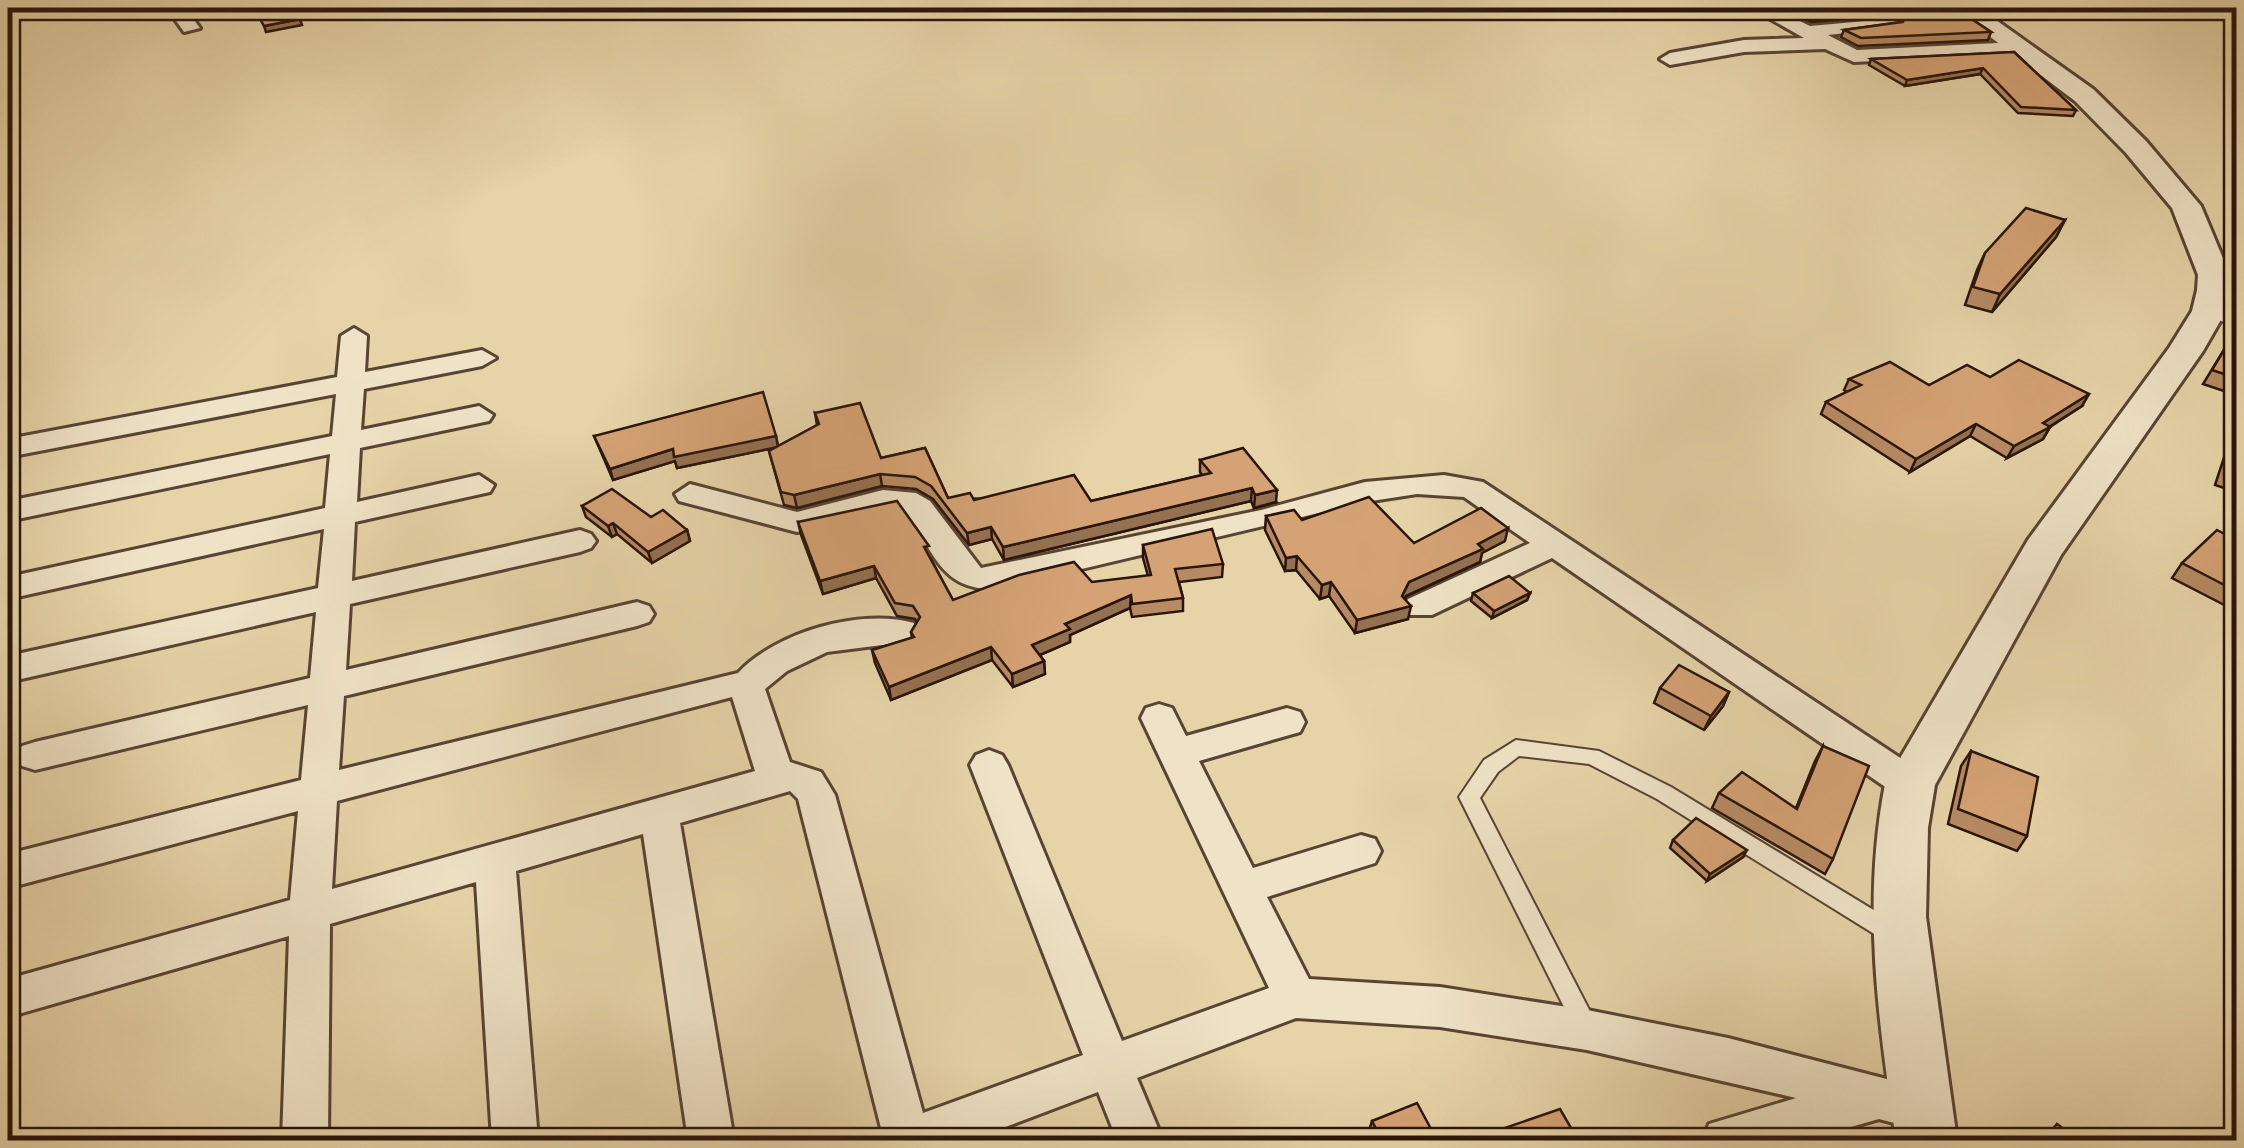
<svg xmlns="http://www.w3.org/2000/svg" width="2244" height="1148" font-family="'IM FELL Great Primer',serif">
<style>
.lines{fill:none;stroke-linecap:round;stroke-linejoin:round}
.service-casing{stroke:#584433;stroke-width:4}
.minor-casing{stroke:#584433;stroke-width:6}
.tertiary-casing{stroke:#584433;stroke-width:6}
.service{fill:#efe2c6;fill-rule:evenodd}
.minor{fill:#efe2c6;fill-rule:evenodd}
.tertiary{fill:#efe2c6;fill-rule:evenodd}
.wall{fill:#b68b64;stroke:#29150c;stroke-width:2.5}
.shaded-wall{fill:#947151;stroke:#29150c;stroke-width:2.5}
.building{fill:#d4a274;stroke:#29150c;stroke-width:2.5}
</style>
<rect width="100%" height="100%" fill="#e6d3a8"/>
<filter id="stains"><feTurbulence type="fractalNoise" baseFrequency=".002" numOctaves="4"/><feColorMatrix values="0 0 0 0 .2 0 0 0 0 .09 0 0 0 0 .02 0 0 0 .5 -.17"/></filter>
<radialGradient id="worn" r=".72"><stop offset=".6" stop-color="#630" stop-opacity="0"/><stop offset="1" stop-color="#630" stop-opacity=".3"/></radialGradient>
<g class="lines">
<g class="service-casing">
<g id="service">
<path d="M2209 307 2236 318V327L2204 314V308Z"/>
<path d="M1516 740 1599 751 1671 787 1900 926 1903 933 1900 940 1892 943 1884 940 1657 799 1589 764 1519 756 1498 772 1480 798 1599 1029 1595 1037 1587 1040 1579 1037 1459 797 1484 760Z"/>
</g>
</g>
<g class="minor-casing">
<g id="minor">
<path d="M20 8H49L8 21V11Z"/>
<path d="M167 8H185L200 28 184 32Z"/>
<path d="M1751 8H1773L1810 26 1899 18V26L1892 28 1828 35 1857 50 2018 42 2028 48 2018 54 1854 62 1825 49 1744 52 1670 65 1660 59 1670 53 1744 40 1804 38Z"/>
<path d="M354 328 367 336 365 372 482 350 496 358 482 366 364 389 361 430 479 406 493 415 489 421 360 448 357 502 479 475 494 485 490 492 355 522 352 581 580 530 591 534 596 541 591 548 580 552 350 604 346 670 637 602 649 606 654 614 649 622 637 626 344 696 339 770 738 673C776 632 861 608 914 623L919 632 914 641 827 652 787 671 765 689 790 762 821 772 835 795 923 1113 1083 1055 970 765 976 755 989 750 1002 755 1008 765 1122 1041 1269 988 1141 718 1146 708 1159 704 1172 708 1186 736 1287 708 1300 712 1305 722 1300 732 1199 761 1253 868 1361 835 1375 839 1381 851 1375 863 1267 897 1309 979 1440 987 1587 1010 1728 1038 1937 1092 1944 1108 1937 1124 1921 1130 1879 1119 1805 1140H1703L1709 1124 1796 1098 1587 1050 1440 1027 1296 1018 1137 1078 1163 1140H1117L1098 1092 971 1140H884L798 799 790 791 680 823 734 1140H688L643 834 516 871 538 1140H492L476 882 330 924 328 1140H282L289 936 8 1017V979L290 900 298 811 8 888V854L301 780 308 705 35 770 22 766 16 756 22 746 35 742 310 678 316 612 8 682V656L318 588 324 529 8 599V577L325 508 330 454 8 521V501L332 436 336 394 8 457V439L337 377 341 336ZM732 697 755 771 332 889 337 801Z"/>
<path d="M1444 475 1483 482 1923 773 1929 784 1923 795 1910 799 1897 795 1552 558 1432 615H1408L1403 607 1408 599 1530 543 1464 497 1417 494 1365 502 997 589C943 591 935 555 908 515L899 510 797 532 679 501 675 494 690 484 797 512 883 490 916 493 930 501 981 568 1261 510 1365 482Z"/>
</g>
</g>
<g class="tertiary-casing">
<path id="tertiary" d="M1952 8H1979L2093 89 2146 141 2201 206 2230 275 2231 290 2226 311 2203 351 2061 555 1935 785 1928 828 1926 917 1957 1140H1896C1878 1021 1862 903 1885 784L2028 540 2169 348 2192 311 2197 290 2198 275 2172 208 2126 153 2075 101Z"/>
</g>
<use href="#service" class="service"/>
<use href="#minor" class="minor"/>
<use href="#tertiary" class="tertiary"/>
</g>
<g class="wall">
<path d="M1781 8H1955L1991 32 1988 40 1858 46 1841 37 1844 30 1901 22 1902 15 1811 22Z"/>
<path d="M2014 52 2076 110 2073 116 2018 113 1980 74 1905 86 1869 65 1871 59Z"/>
<path d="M2065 220 2056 237 1992 312 1965 305 1977 270 1985 253Z"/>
<path d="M2236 330V395L2203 384Z"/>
<path d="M1990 377 2082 406 2050 427 2043 439 2007 458 1970 436 1910 472 1821 414 1826 402 1847 392 1844 390 1849 379 1929 385Z"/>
<path d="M815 413 881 458 925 448 948 498 1091 501 1202 475 1200 472V460L1276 502 1254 508 1251 501 1004 560 992 539 969 545 933 499 916 489 882 486 797 508 784 505 769 451 774 448 677 468 675 461 613 480 594 436H776L778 446 817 425Z"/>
<path d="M2236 421V492L2215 485Z"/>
<path d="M582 506 651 517 687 530 690 541 652 563 617 534 612 537 586 517Z"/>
<path d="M1266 516 1302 520 1414 543 1505 541 1482 553 1480 562 1406 596 1405 599 1408 619 1355 633 1329 596 1320 599 1296 570 1285 571 1265 530Z"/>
<path d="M798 522 931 559 953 600 1148 576 1143 558V545L1223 564 1222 577 1179 582 1183 598V611L1132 617 1130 608 1070 635V642L1040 655 1044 661 1045 674 1013 687 992 660 891 700 875 663 872 650 912 638 911 632 917 622 915 619 897 616 876 578 823 594 801 535Z"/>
<path d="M2236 540V611L2172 578 2182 563Z"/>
<path d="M1473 593H1530L1527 600 1492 618 1471 601Z"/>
<path d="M1660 688 1729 692 1723 706 1704 730 1654 703Z"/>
<path d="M1823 746 1833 859 1825 874 1712 808 1719 793 1796 808 1815 761Z"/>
<path d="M1971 751 2027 836 2017 851 1948 824 1961 766Z"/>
<path d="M1673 840 1743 857 1707 881 1670 848Z"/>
<path d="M1372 1121 1437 1140H1371L1368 1134Z"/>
</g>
<g class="shaded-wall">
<path d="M300 19 302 25 266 32 264 26Z"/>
<path d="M1983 68 1980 74 1905 86 1907 80Z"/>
<path d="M2065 220 2056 237 1992 312 2000 294Z"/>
<path d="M2089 394 2082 406 2044 430 2050 427 2043 439 2007 458 2014 446 2043 423Z"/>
<path d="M1976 424 1970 436 1910 472 1916 459Z"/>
<path d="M776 436 778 447 677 468 675 461 613 480 610 469 673 449Z"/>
<path d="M880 474 882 486 797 508 794 495Z"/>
<path d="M1252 488 1251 501 1004 560 1003 547Z"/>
<path d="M1277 490 1276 502 1254 508 1255 495Z"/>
<path d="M613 523 617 534 612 537 608 526Z"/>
<path d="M991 527 992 539 969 545 967 533Z"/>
<path d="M1508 528 1505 541 1482 553 1480 562 1406 596 1400 608 1411 606 1408 619 1355 633 1357 620 1402 596 1409 582Z"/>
<path d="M687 530 690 541 652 563 648 552Z"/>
<path d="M1297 556 1296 570 1285 571 1286 558Z"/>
<path d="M874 566 876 578 823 594 820 581Z"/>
<path d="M1331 582 1329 596 1320 599 1322 585Z"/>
<path d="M1530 593 1527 600 1492 618 1494 611Z"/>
<path d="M1131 595 1130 608 1070 635V642L1033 658 1032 645 1065 624Z"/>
<path d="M991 647 992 660 891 700 889 687Z"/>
<path d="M1044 661 1045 674 1013 687 1012 674Z"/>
<path d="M1729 692 1723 706 1704 730 1711 716Z"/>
<path d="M1747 850 1743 857 1707 881 1710 874Z"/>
</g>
<g class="building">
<path d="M254 8H299L301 11 297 12 300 19 264 26Z"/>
<path d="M1799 8H1955L1991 32 1861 38 1844 30 1903 22 1904 8 1813 15Z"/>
<path d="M2014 52 2076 110 2021 107 1983 68 1907 80 1871 59Z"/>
<path d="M2026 208 2065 220 2000 294 1973 287 1985 253Z"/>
<path d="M2236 330V378L2212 370Z"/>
<path d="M2019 360 2089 394 2043 423 2050 427 2014 446 1976 424 1916 459 1826 402 1861 385 1849 379 1890 362 1929 385 1967 365 1990 377Z"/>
<path d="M763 392 776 436 674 457 673 449 610 469 594 436Z"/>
<path d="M860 403 881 458 925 448 948 498 970 493 974 500 1074 475 1091 501 1211 473 1200 460 1243 448 1277 490 1255 495 1252 488 1003 547 991 527 967 533 931 486 915 477 880 474 794 495 781 492 769 451 819 424 815 413Z"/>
<path d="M2236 438V471L2226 468Z"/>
<path d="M612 489 651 517 663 510 687 530 648 552 613 523 608 526 582 506Z"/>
<path d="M1369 497 1414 543 1481 508 1508 528 1478 544 1483 549 1409 582 1402 596 1411 606 1357 620 1331 582 1322 585 1297 556 1286 558 1266 516 1294 510 1302 520Z"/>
<path d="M897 501 929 546 924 547 953 600 1019 575 1074 562 1092 582 1151 575 1143 545 1212 529 1223 564 1175 569 1183 598 1132 604 1131 595 1065 624 1070 629 1032 645 1044 661 1012 674 991 647 889 687 872 650 914 637 911 632 920 617 913 606 895 603 874 566 820 581 798 522Z"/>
<path d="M2217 530 2236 540V591L2182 563Z"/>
<path d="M1509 576 1530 593 1494 611 1473 593Z"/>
<path d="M1679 665 1729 692 1711 716 1660 688Z"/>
<path d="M1823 746 1869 766 1833 859 1719 793 1742 772 1797 809Z"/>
<path d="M1971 751 2038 777 2027 836 1958 809Z"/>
<path d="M1696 818 1747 850 1710 874 1673 840Z"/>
<path d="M1417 1103 1437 1140H1382L1372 1121Z"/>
<path d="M1560 1109 1578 1140H1470Z"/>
<path d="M2057 1124 2079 1140H2043Z"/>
</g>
<rect width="2244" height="1148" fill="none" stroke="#e6d3a8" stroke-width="40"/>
<rect x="10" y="10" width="2224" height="1128" fill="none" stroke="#29150c" stroke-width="5"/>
<rect x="20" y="20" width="2204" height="1108" fill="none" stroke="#29150c" stroke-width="2.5"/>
<rect width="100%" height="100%" filter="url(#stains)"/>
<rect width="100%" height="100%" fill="url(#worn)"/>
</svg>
